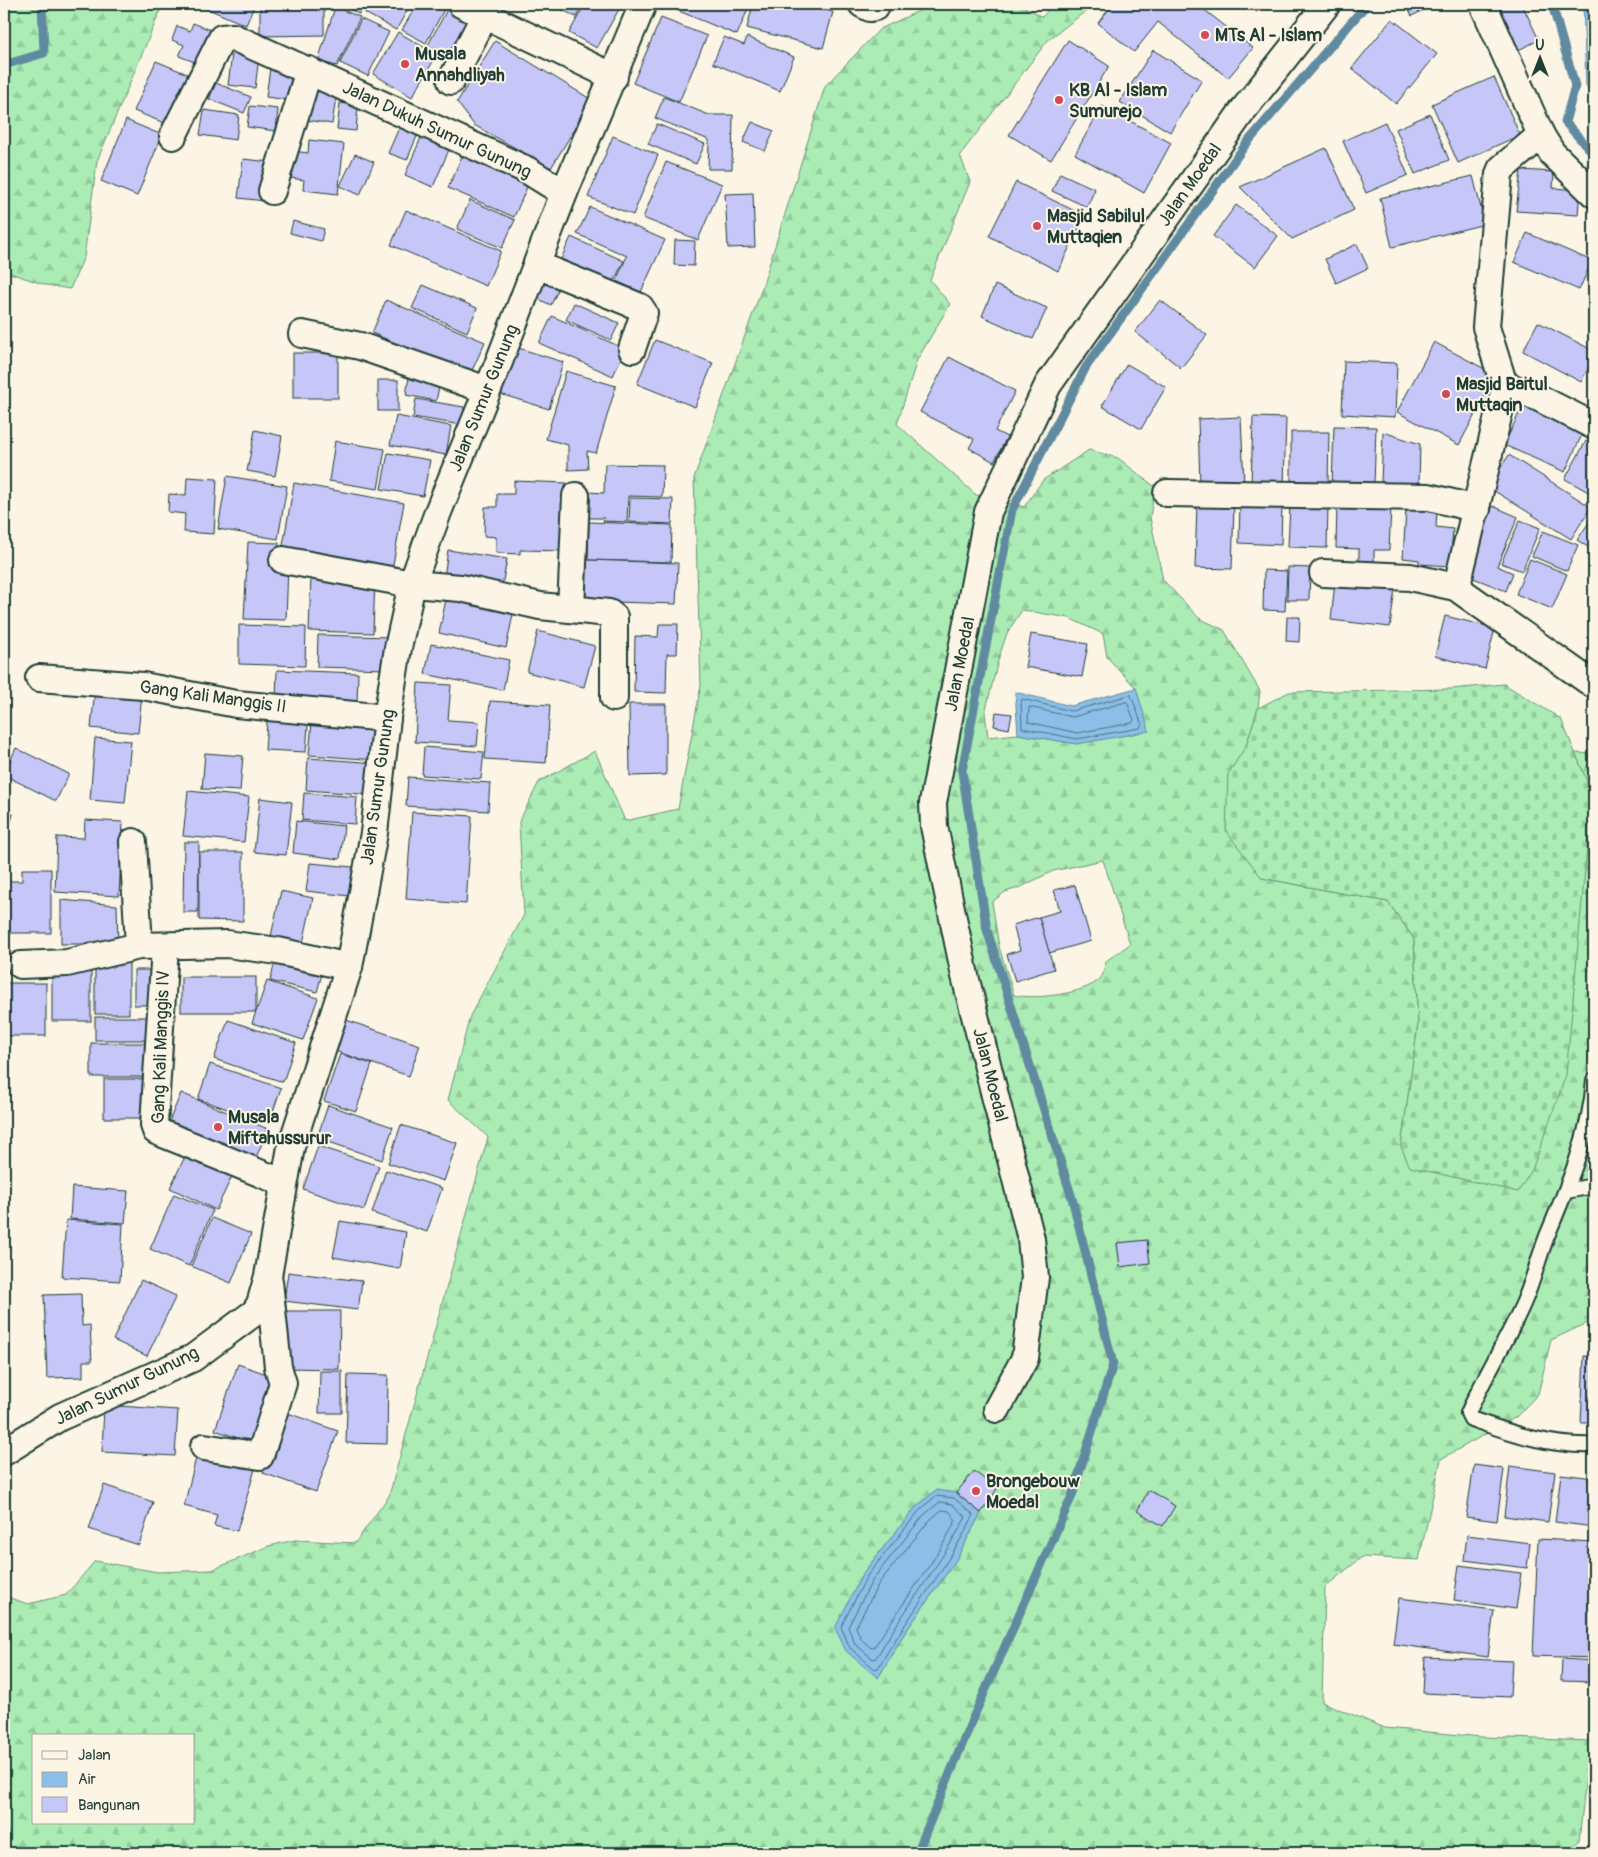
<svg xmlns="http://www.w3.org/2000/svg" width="1598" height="1857" font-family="Pangolin,sans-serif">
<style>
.forest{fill:url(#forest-firs);stroke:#659474;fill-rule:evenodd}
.cemetery{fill:url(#cemetery-stones);stroke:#659474}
.water{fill:#8cbee8;stroke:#608aa0}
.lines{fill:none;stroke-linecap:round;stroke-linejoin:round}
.shore{stroke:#4b717c;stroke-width:1}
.stream{stroke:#608aa0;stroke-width:9}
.building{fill:#c6c6f9;stroke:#1f3d34}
.lane-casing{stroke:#1f3d34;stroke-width:18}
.street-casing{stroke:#1f3d34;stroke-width:30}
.lane{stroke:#fcf5e5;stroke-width:14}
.street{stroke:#fcf5e5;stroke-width:26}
.poi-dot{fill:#d1495b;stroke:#fcf5e5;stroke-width:2}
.labels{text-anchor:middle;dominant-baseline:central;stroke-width:4;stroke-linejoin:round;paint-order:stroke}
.poi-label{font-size:18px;font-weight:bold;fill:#1f3d34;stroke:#fcf5e5;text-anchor:start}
.street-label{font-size:18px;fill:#1f3d34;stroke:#fcf5e5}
</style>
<defs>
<pattern id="forest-firs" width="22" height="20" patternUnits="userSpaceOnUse" patternTransform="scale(1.25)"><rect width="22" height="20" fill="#abecb5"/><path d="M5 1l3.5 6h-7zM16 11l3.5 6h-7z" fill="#93cb9c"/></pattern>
<pattern id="cemetery-stones" width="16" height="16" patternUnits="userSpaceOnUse" patternTransform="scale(1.25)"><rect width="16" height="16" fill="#abecb5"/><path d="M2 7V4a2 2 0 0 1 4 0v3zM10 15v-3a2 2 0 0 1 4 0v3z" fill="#93cb9c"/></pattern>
</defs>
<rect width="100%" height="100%" fill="#fcf5e5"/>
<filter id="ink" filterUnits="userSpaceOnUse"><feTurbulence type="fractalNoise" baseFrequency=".02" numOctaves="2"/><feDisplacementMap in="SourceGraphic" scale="10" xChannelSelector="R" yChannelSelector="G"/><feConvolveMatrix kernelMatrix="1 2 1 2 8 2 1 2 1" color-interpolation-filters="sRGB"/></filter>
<g filter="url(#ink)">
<g class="forest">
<path d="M4 4H163L97 161 84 257 70 289 46 285 4 271Z"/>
<path d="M934 4H1020L1042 17 1054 4H1095L1048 40 960 155 970 182 930 280 950 304 917 360 897 424 976 495 1024 507 1043 480 1089 450 1118 458 1155 487 1150 517 1163 580 1199 618 1224 630 1260 691 1258 708 1246 746 1228 775 1262 878 1388 902 1414 939 1418 1024 1401 1147 1592 793 1575 753 1594 754V1320L1551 1340 1538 1394 1516 1417 1441 1459 1419 1560 1362 1557 1325 1587 1322 1702 1385 1728 1482 1737 1590 1741 1579 1841 1566 1853H4V1596L28 1604 66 1595 95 1561 158 1572 212 1570 269 1546 295 1540 355 1543 389 1496 488 1137 448 1100 470 1016 524 915 519 822 539 782 595 751 625 821 678 809 701 685 694 478 761 291 825 86 880 29ZM1022 610 1069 618 1103 634 1107 657 1136 688 1077 744 1018 734 988 737 985 713 999 657 1007 633ZM1103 860 1130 944 1106 961C1104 967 1104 975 1100 979 1085 994 1034 1000 1014 995L999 947 992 902 1005 892 1019 888 1053 871ZM936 1490 981 1513 956 1560 902 1637 878 1678 863 1573 915 1508ZM34 1736H194V1823H34Z"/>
</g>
<path class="cemetery" d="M1504 684 1561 719 1592 793 1566 1075 1532 1170 1518 1192 1410 1167 1401 1147 1418 1024 1414 939 1388 902 1262 878 1226 831 1228 774 1246 746 1258 708 1289 692 1451 689Z"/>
<g class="water">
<path d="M1583 4H1594V99L1586 85Z"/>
<path d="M1136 688 1149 731 1077 744 1018 734 1015 692 1071 706Z"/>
<path d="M936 1490 956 1493 981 1513 956 1560 902 1637 878 1678 846 1651 835 1628 863 1573 915 1508Z"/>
</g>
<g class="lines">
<g class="shore">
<path d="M1588 4 1591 83 1594 89"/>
<path d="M1131 695 1142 725 1140 728 1077 739 1022 728 1021 702 1022 699 1071 711Z"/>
<path d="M1127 702 1134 720 1132 723 1077 733 1028 722 1029 707 1072 717Z"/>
<path d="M936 1496 954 1498 974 1515C946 1569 908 1616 878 1668L875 1669 850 1648 841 1627 867 1576 919 1511Z"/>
<path d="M940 1502 952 1504 966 1517C939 1566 904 1610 876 1658L873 1659 855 1644 848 1627 873 1579 923 1516Z"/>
<path d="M942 1510 949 1511 956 1520 940 1550 874 1647 871 1648 861 1639 856 1627 879 1583 929 1521Z"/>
</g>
<g class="stream">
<path d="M1552 4 1575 86 1565 122 1594 154"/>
<path d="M4 65 44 53 42 4"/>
<path d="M917 1853 973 1718 1072 1496 1113 1364 1072 1198 987 930 962 771 1012 510 1086 367 1246 144 1367 4"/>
</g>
</g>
<g class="building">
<path d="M204 4H255L246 25 203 7Z"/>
<path d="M340 4H365L359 14Z"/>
<path d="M370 4H411L396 30 365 13Z"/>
<path d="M417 4H447L426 43 402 30Z"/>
<path d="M450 4 477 17 454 59 428 45Z"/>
<path d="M551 4H583L576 17Z"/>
<path d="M585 4H622L597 48 569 33Z"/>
<path d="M670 4H750L737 35 669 7Z"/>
<path d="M753 4H801L833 12 823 48 747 28Z"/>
<path d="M1113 4H1197L1253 48 1228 78 1158 22 1134 52 1098 23Z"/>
<path d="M1246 4H1263L1257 12Z"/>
<path d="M1405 4H1435L1412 16Z"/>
<path d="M1510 4H1522L1539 40 1514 52 1495 10Z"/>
<path d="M324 5V35L260 36V6Z"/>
<path d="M335 7 360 17 337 66 318 61Z"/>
<path d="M661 18 707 36 679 102 633 83Z"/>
<path d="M361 19 389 32 368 76 340 63Z"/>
<path d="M1392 19 1437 54 1396 104 1352 68Z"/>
<path d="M193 23 216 32 202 65 179 56 184 45 172 40 177 26 190 31Z"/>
<path d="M398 32 437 55 412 97 373 74Z"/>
<path d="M724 37 744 45 747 37 794 57 780 91 713 63Z"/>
<path d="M1068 40 1109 66 1051 160 1009 135Z"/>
<path d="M495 41 592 100 551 168 474 125 457 102Z"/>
<path d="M1153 50 1202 80 1170 132 1120 102Z"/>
<path d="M232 54 259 57 255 88 228 85Z"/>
<path d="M156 61 192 76 172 126 134 111Z"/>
<path d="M270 68 300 72 296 101 266 97Z"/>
<path d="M1494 77 1520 135 1458 163 1432 104Z"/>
<path d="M314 81 338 85 332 124 307 120Z"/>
<path d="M216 83 251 97 244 113 209 99Z"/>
<path d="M664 97 709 115H733L732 169H708L709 140 655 118Z"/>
<path d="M340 103 358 105 356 131 337 129Z"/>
<path d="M250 106 278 109 276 131 247 127Z"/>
<path d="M1102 106 1171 143 1144 193 1075 154Z"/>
<path d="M204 110 239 115 236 140 200 135Z"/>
<path d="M1430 114 1449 160 1415 174 1396 129Z"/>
<path d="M126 120 162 135 137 196 101 181Z"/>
<path d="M402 121 420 129 407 160 388 153Z"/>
<path d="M752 122 774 131 765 151 743 142Z"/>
<path d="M1385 122 1408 175 1366 193 1343 141Z"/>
<path d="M657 124 705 144 696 164 648 144Z"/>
<path d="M423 133 451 145 433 187 405 175Z"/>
<path d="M613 136 658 155 633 215 588 197Z"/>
<path d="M309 140 344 144 338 194 303 190 304 180 290 178 293 151 308 153Z"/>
<path d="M1326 148 1354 210 1292 239 1240 187Z"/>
<path d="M465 149 531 178 514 217 448 188Z"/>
<path d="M355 154 374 162 360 195 340 186Z"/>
<path d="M243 159 270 162 265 201 238 198Z"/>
<path d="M666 162 722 184 698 240 643 218Z"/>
<path d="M1521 170 1554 172 1553 188 1580 190 1578 215 1516 211Z"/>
<path d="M1060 173 1095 189 1087 207 1052 191Z"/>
<path d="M1473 176 1485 224 1392 247 1380 198Z"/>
<path d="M1016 182 1085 216 1058 271 989 236Z"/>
<path d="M753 193 755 247 728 248 725 194Z"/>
<path d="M470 200 515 220 502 248 457 229Z"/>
<path d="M1236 205 1278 236 1255 267 1213 236Z"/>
<path d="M590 207 665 240 641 292 616 281 627 256 577 234Z"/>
<path d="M406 210 501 251 486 286 391 245Z"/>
<path d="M293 221 324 229 321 241 290 233Z"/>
<path d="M1527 233 1592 261 1579 290 1514 262Z"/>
<path d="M571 237 624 261 613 283 561 259Z"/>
<path d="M675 240 695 241 694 266 674 265Z"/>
<path d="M1357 244 1368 268 1336 283 1325 259Z"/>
<path d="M547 275 562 281 551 305 536 298Z"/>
<path d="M423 285 477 308 467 332 412 308Z"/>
<path d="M995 285 1047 308 1033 339 982 316Z"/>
<path d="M386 300 485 342 470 375 372 333Z"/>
<path d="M1160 300 1207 335 1181 368 1135 332Z"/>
<path d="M574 303 619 323 611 340 566 320Z"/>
<path d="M552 316 625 349 613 376 539 343Z"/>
<path d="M1538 322 1594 351V357L1581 382 1523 351Z"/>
<path d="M655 340 713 363 695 407 637 384Z"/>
<path d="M1434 342 1496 375 1459 445 1397 412Z"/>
<path d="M515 347 563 362 549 409 500 394Z"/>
<rect x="293" y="353" width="45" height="45"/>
<path d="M949 357 1015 391 995 431 1007 437 994 462 969 448 974 439 920 412Z"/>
<path d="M1344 361 1397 363 1395 417 1342 414Z"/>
<path d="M1127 364 1166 387 1141 429 1102 406Z"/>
<path d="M566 371 616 386 596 453 587 451 588 469 568 470V445L546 439Z"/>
<path d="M409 377 440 382 436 401 406 395Z"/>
<rect x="378" y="380" width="20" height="31"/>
<path d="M416 399 464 407 462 425 413 417Z"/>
<path d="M1524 403 1584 430 1565 472 1504 445Z"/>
<path d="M396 416 451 426 446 455 390 445Z"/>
<path d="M1241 417 1244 484 1200 486 1198 419Z"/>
<path d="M1253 417 1286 418 1284 486 1251 485Z"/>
<path d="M1334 426 1376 427 1374 485 1332 484Z"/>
<path d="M255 430 282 436 275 476 247 471Z"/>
<path d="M1291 432H1329L1328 484H1291Z"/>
<path d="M1383 432 1420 444 1419 485 1381 483Z"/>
<path d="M335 441 385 449 378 489 329 481Z"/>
<path d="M1586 441 1594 445V495L1565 479Z"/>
<path d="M388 453 430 460 423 496 381 489Z"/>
<path d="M1509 455 1591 507 1571 539 1488 487Z"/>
<path d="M605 464 663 465 662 497 628 496 627 522 603 521 604 518H587L588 492 604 493Z"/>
<path d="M227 476 287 486 278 539 218 529Z"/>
<path d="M187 477 217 479 214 534 184 532 185 514 168 512 169 494 186 495Z"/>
<path d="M514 481 567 483 565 551 520 550V554L496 553V537L484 536 485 507H497V494H514Z"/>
<path d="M294 483 404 503 392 570 282 551Z"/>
<path d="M630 498 673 499 672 524 629 522Z"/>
<path d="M1197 503 1234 504 1232 569 1195 568Z"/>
<path d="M1240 503 1282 504 1281 545 1239 543Z"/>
<path d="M1337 503 1391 506 1389 550H1374V563L1359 562V549L1336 548Z"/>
<path d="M1290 504 1328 505 1327 548 1288 547Z"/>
<path d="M1493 506 1518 517 1497 566 1513 573 1506 591 1471 577 1469 565Z"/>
<path d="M1406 509 1437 510 1436 527 1453 529 1450 566 1419 564V560L1403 558Z"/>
<path d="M1594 515V551L1577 540Z"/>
<path d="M1520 520 1540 528 1522 571 1501 563Z"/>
<path d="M589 522 672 525 671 562 588 560Z"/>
<path d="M1543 531 1578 545 1567 571 1532 556Z"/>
<path d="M248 542 279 543 278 566H288L286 620 244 619Z"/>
<path d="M448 550 507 559 502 586 444 577Z"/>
<path d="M1530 559 1567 574 1552 609 1516 594Z"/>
<path d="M587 560 678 563 676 604 586 601Z"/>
<path d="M1288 567 1310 568 1309 600H1287Z"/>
<path d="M1264 570 1287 571 1285 611 1263 610Z"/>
<path d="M311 577 375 579 373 633 309 631Z"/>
<path d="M1335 582 1395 588 1390 627 1331 620Z"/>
<path d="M448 590 515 605 506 648 439 633Z"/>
<path d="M1445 616 1495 628 1485 669 1435 656Z"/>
<path d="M1287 617H1300L1299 642 1286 641Z"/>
<path d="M659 624H678L677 654H667L666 693 634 692 635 636 658 637Z"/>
<path d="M239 625 306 627 305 666 239 664Z"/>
<path d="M538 631 595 646 584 687 527 672Z"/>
<path d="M1031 634 1088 644 1082 677 1025 667Z"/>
<path d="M318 635 389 637 388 669 317 667Z"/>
<path d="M431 644 509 660 503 690 425 674Z"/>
<path d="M277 670 358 673 357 703 276 700Z"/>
<path d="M418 683 451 685 448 720 479 722 477 746 415 742Z"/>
<path d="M95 689 142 694 138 733 91 728Z"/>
<path d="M490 701 550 705 546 763 485 759Z"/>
<path d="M629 704H666V775L630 776Z"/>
<path d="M268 709 309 712 306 752 265 750Z"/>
<path d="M996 712 1012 714 1009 729 994 726Z"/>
<path d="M312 722 380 727 378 760 309 755Z"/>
<path d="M95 738 131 741 125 803 90 800Z"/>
<path d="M424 747 484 752 481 779 422 775Z"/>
<path d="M16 748 69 774 56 801 4 775Z"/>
<path d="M205 753 243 756 240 791 202 789Z"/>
<path d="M308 758 377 763 374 795 306 790Z"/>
<path d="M408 777 490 783 488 811 406 806Z"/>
<path d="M188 791 249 797 244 842 183 836Z"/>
<path d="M304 793 357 797 355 824 302 820Z"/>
<path d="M260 798 292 802 286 855 254 852Z"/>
<path d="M4 812 13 814 4 850Z"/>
<path d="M412 812 472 816 466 904 406 899Z"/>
<path d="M85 820 123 822 119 896 55 892 57 837 84 838Z"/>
<path d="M296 821 344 826 340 859 293 853Z"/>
<path d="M184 842H199L198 912H183Z"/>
<path d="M199 852H243V921L199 920Z"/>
<path d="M310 863 353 867 350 896 306 891Z"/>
<path d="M22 869H51V933H4V881H22Z"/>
<path d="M1075 885 1091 941 1049 953 1039 917 1060 911 1054 890Z"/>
<path d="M281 891 313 898 303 943 271 936Z"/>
<path d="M61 900 117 905 118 944H61Z"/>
<path d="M1039 917 1054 969 1015 981 1007 954 1020 950 1013 925Z"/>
<path d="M276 958 323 970 317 992 270 981Z"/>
<rect x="95" y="961" width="34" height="53"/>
<rect x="52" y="969" width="39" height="52"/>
<rect x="134" y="970" width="23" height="35"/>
<rect x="181" y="977" width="75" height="35"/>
<path d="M267 981 318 998 303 1040 252 1023Z"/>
<rect x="4" y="983" width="42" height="53"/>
<rect x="95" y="1017" width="55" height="23"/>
<path d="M228 1020 296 1043 283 1082 214 1059Z"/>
<path d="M346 1020 420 1045 409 1076 335 1051Z"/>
<rect x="91" y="1043" width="63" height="34"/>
<path d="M340 1054 372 1064 356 1111 324 1101Z"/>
<path d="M210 1064 281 1088 269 1123 198 1099Z"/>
<rect x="104" y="1079" width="48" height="39"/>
<path d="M181 1093 268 1129 255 1160 168 1124Z"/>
<path d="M328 1105 393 1127 382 1160 317 1138Z"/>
<path d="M401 1125 457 1143 444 1181 388 1163Z"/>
<path d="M318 1146 379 1166 364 1210 303 1189Z"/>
<path d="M189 1148 235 1170 216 1210 170 1188Z"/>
<path d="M386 1170 442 1188 427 1232 372 1213Z"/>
<path d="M72 1187 128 1191 125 1223 70 1219Z"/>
<path d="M174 1194 213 1210 189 1266 150 1249Z"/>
<path d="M212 1218 251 1234 231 1283 191 1266Z"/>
<path d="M66 1220 123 1224 120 1281 62 1277Z"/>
<path d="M340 1221 406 1232 400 1269 333 1257Z"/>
<path d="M1147 1240 1150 1263 1120 1267 1117 1243Z"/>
<path d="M288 1272 362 1281 358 1310 284 1301Z"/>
<path d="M141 1280 176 1296 147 1356 113 1340Z"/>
<path d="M81 1294 82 1326 90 1325 92 1361H83V1377L47 1378 44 1295Z"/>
<path d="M285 1311H340L339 1369 285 1368Z"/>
<path d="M1584 1356 1594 1357V1423H1581Z"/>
<path d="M238 1364 278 1378 255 1444 215 1430Z"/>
<path d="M320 1371H342V1413H319Z"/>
<path d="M348 1374 388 1375 387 1444 346 1443Z"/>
<path d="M104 1405 178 1410 175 1456 102 1452Z"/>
<path d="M285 1412 338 1431 316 1492 263 1473Z"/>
<path d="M197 1454 255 1469 237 1531 214 1526 217 1515 184 1506Z"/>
<path d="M1474 1465 1504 1469 1497 1521 1466 1517Z"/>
<path d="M1510 1466 1555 1472 1548 1522 1504 1516Z"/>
<path d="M974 1471 997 1489 981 1513 956 1493Z"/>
<path d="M1561 1474 1594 1478V1527L1555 1522Z"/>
<path d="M104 1485 153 1502 139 1545 89 1529Z"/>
<path d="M1149 1490 1175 1506 1163 1526 1137 1511Z"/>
<path d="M1467 1535 1530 1543 1527 1568 1464 1560Z"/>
<path d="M1538 1539 1594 1542V1658L1533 1656Z"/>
<path d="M1459 1565 1521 1573 1516 1609 1454 1600Z"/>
<path d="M1399 1598 1494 1610 1488 1657 1393 1644Z"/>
<path d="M1425 1657 1512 1661 1510 1697 1423 1693Z"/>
<path d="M1562 1659 1594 1661V1682L1561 1681Z"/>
</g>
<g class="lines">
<g class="lane-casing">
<g id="lane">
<path d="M1594 1080C1590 1135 1568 1186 1547 1236 1538 1259 1533 1282 1523 1304 1506 1342 1485 1376 1468 1413L1471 1419C1512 1433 1550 1447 1594 1445"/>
<path d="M1566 1191 1594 1186"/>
</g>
</g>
<g class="street-casing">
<g id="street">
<path d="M461 4 614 77"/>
<path d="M862 4 870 8 875 7 877 4"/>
<path d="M1483 4 1541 135 1552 153 1594 194"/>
<path d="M451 81 485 15"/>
<path d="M1541 135 1501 169 1499 174 1486 327 1505 388 1458 581 1461 591 1594 685"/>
<path d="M173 136 222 38 233 37 527 170 564 193"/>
<path d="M272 191 309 70"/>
<path d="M537 265 640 307 644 313 632 349"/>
<path d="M302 334 360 346 487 390"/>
<path d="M1505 385 1537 397 1594 426"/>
<path d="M1167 493 1429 497 1477 509"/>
<path d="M283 560 412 584 461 588 540 606 609 613 614 617V698"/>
<path d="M1323 573 1410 577 1460 588"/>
<path d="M571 609 576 496"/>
<path d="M39 678 143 686 236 704 387 718"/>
<path d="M133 842 139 946"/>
<path d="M165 946 154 1125 156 1131 284 1183"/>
<path d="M21 965 67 963 139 946 227 944 278 951 349 967"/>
<path d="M997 1409 1025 1358 1035 1277 1031 1239 965 976 934 826 933 803 988 512 1048 385 1244 109 1327 4"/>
<path d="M204 1447 260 1456 283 1383 278 1367 269 1281"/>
<path d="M4 1452 60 1417 193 1358 255 1312 260 1304 268 1276 291 1147 349 967 374 833 387 718 398 648 412 584 438 512 497 367 564 193 643 4"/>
</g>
</g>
<use href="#lane" class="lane"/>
<use href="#street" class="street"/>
</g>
</g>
<g class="poi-dot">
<circle cx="1205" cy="35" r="5"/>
<circle cx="405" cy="64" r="5"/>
<circle cx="1059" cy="100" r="5"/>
<circle cx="1037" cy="226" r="5"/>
<circle cx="1446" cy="394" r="5"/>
<circle cx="218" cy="1127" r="5"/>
<circle cx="976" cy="1491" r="5"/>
</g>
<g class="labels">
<g class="poi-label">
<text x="1215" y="35">MTs Al - Islam</text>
<text x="415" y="54">Musala<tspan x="415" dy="21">Annahdliyah</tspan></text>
<text x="1069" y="90">KB Al - Islam<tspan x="1069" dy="21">Sumurejo</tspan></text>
<text x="1047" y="216">Masjid Sabilul<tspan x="1047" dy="21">Muttaqien</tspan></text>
<text x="1456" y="384">Masjid Baitul<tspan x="1456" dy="21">Muttaqin</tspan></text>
<text x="228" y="1117">Musala<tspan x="228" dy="21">Miftahussurur</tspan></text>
<text x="986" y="1481">Brongebouw<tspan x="986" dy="21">Moedal</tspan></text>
</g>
<g class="street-label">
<text transform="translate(437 130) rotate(25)">Jalan Dukuh Sumur Gunung</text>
<text transform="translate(1190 185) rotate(-55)">Jalan Moedal</text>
<text transform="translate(484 398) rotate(-68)">Jalan Sumur Gunung</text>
<text transform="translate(960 664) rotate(-79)">Jalan Moedal</text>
<text transform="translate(213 697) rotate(8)">Gang Kali Manggis II</text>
<text transform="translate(378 787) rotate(-82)">Jalan Sumur Gunung</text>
<text transform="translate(161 1047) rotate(-88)">Gang Kali Manggis IV</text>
<text transform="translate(990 1075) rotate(76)">Jalan Moedal</text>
<text transform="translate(127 1386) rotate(-26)">Jalan Sumur Gunung</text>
</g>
</g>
<rect width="1598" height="1857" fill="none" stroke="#fcf5e5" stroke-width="20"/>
<rect x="10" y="10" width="1578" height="1837" fill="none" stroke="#1f3d34" stroke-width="2" filter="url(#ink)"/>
<rect x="32" y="1734" width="162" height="90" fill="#fcf5e5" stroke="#a4ab9e"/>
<rect x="42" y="1751" width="25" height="8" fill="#fcf5e5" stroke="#a4ab9e"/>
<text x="78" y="1760" font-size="15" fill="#1f3d34">Jalan</text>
<rect x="42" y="1772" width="25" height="15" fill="#8cbee8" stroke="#a4ab9e"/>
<text x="78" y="1784" font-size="15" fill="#1f3d34">Air</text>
<rect x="42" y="1797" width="25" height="15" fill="#c6c6f9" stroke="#a4ab9e"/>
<text x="78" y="1810" font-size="15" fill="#1f3d34">Bangunan</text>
<g transform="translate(1540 58)" stroke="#fcf5e5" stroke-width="4" paint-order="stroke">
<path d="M0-4L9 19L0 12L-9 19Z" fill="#1f3d34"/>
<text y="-8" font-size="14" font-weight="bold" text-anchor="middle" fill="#1f3d34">U</text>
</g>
</svg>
